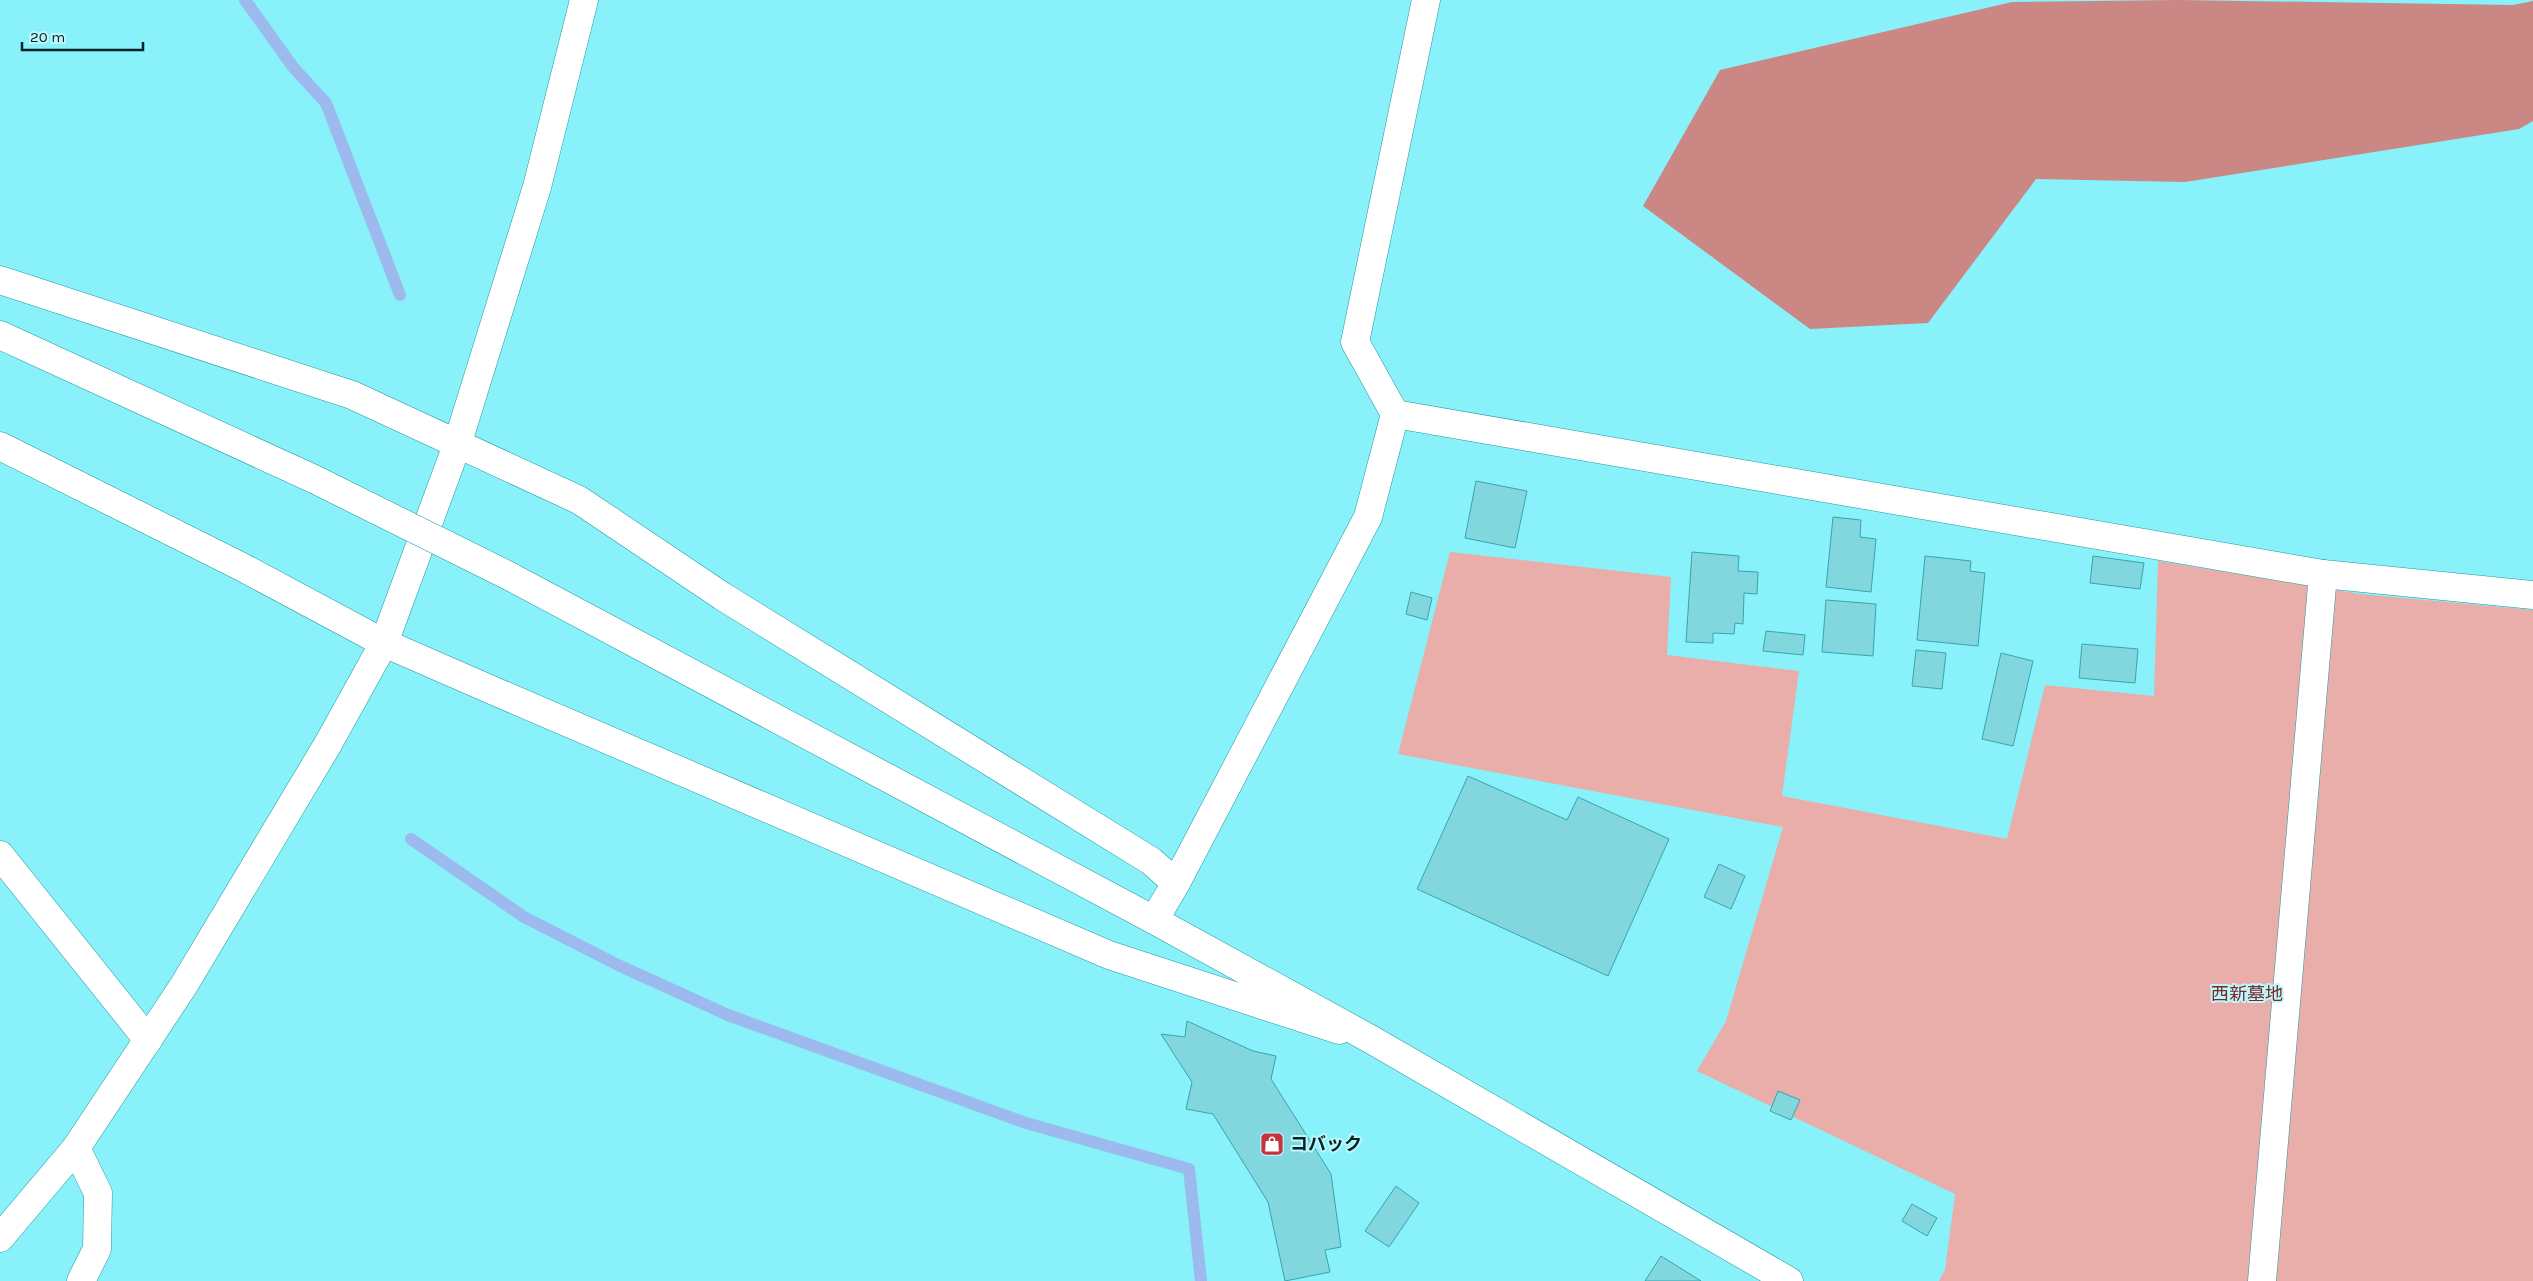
<svg xmlns="http://www.w3.org/2000/svg" width="2533" height="1281" font-family="Karla,'Noto Sans JP',sans-serif">
<style>
.green{fill:#e9adaa}
.forest{fill:#ca8784}
.lines{fill:none;stroke-linecap:round;stroke-linejoin:round}
.stream{stroke:#9dbaef;stroke-width:12}
.building{fill:#82d7de;stroke:#36a5ae}
.minor-casing{stroke:#2398a1;stroke-width:29}
.tertiary-casing{stroke:#2398a1;stroke-width:29}
.minor{stroke:#fff;stroke-width:28}
.tertiary{stroke:#fff;stroke-width:28}
.tertiary-bridge-casing{stroke:#2398a1;stroke-width:29;stroke-linecap:butt}
.tertiary-bridge{stroke:#fff;stroke-width:28}
.labels{text-anchor:middle;dominant-baseline:central;stroke-width:4;stroke-linejoin:round;paint-order:stroke}
.park-label{font-size:18px;fill:#79292a;stroke:#bdf7fc}
.poi-label{font-size:18px;font-weight:bold;fill:#022427;stroke:#bdf7fc;text-anchor:start}
</style>
<rect width="100%" height="100%" fill="#88f1f9"/>
<path class="green" d="M1450 552 1671 577 1667 655 1799 671 1782 796 2007 839 2045 685 2154 696 2158 561 2360 594 2533 610V1281H1939L1945 1270 1955 1194 1697 1071 1726 1021 1783 827 1398 754Z"/>
<path class="forest" d="M2179 0 2513 5 2533 1V121L2519 129 2185 182 2036 179 1928 323 1810 329 1643 206 1720 70 2012 2Z"/>
<g class="lines">
<g class="stream">
<path d="M245 0 293 67 326 103 400 295"/>
<path d="M411 839 524 917 618 965 728 1015 1026 1123 1189 1169 1201 1281"/>
</g>
</g>
<g class="building">
<path d="M1476 481 1527 491 1515 548 1465 538Z"/>
<path d="M1833 517 1861 520 1860 537 1876 539 1871 592 1826 587Z"/>
<path d="M1692 552 1739 556 1738 571 1758 572 1757 594 1744 593 1743 624 1735 623 1734 634 1713 633V643L1686 642Z"/>
<path d="M1925 556 1971 561 1970 571 1985 573 1978 646 1917 640Z"/>
<path d="M2093 556 2144 563 2140 589 2090 583Z"/>
<path d="M1411 592 1432 598 1427 620 1406 614Z"/>
<path d="M1826 600 1876 604 1873 656 1822 652Z"/>
<path d="M1766 631 1805 635 1803 655 1763 651Z"/>
<path d="M2082 644 2138 649 2135 683 2079 678Z"/>
<path d="M1916 650 1946 653 1942 689 1912 686Z"/>
<path d="M2001 653 2033 661 2013 746 1982 739Z"/>
<path d="M1468 776 1567 820 1578 797 1669 839 1608 976 1417 889Z"/>
<path d="M1719 864 1745 876 1731 909 1704 897Z"/>
<path d="M1187 1021 1253 1051 1276 1056 1271 1079 1331 1174 1341 1247 1325 1250 1330 1272 1285 1281 1268 1202 1213 1114 1186 1109 1192 1082 1161 1034 1185 1037Z"/>
<path d="M1778 1091 1800 1100 1791 1120 1770 1111Z"/>
<path d="M1396 1186 1419 1203 1389 1247 1365 1231Z"/>
<path d="M1912 1204 1937 1218 1927 1236 1902 1221Z"/>
<path d="M1661 1256 1701 1281H1645Z"/>
</g>
<g class="lines">
<g class="minor-casing">
<g id="minor">
<path d="M0 280 352 395 579 500 722 596 1151 861 1176 883"/>
<path d="M1395 414 2323 574 2533 595"/>
<path d="M0 446 240 566 384 643 494 691 1109 955 1339 1030"/>
<path d="M0 855 148 1040"/>
<path d="M1154 920 1176 883 1368 517 1395 414 1355 342 1426 0"/>
<path d="M76 1148 98 1193 97 1249 81 1281"/>
<path d="M2262 1281 2323 574"/>
</g>
</g>
<g class="tertiary-casing">
<g id="tertiary">
<path d="M0 335 316 480"/>
<path d="M511 577 1154 920 1372 1040 1789 1281"/>
<path d="M0 1238 76 1148 184 985 328 744 384 643 457 445 537 187 584 0"/>
</g>
</g>
<use href="#minor" class="minor"/>
<use href="#tertiary" class="tertiary"/>
<g class="tertiary-bridge-casing">
<path id="tertiary-bridge" d="M316 480 511 577"/>
</g>
<use href="#tertiary-bridge" class="tertiary-bridge"/>
</g>
<defs>
<g id="shop-square" transform="scale(1.25)"><rect x="-9" y="-9" width="18" height="18" rx="4" fill="#c4343d" stroke="#bdf7fc"/><path d="M-5-2.5h2.3a2.7 3.5 0 0 1 5.4 0H5L5.5 6h-11ZM-1.5-2.5h3a1.5 2.3 0 0 0-3 0Z" fill="#fff"/></g>
</defs>
<g fill-rule="evenodd">
<use href="#shop-square" x="1272" y="1144"/>
</g>
<g class="labels">
<g class="park-label">
<text x="2247" y="994">西新墓地</text>
</g>
<g class="poi-label">
<text x="1290" y="1144">コバック</text>
</g>
</g>
<path d="M22 42v8h121v-8" fill="none" stroke="#022427" stroke-width="2.5"/>
<text x="30" y="42" font-size="15" fill="#022427" stroke="#bdf7fc" stroke-width="4" paint-order="stroke">20 m</text>
</svg>
